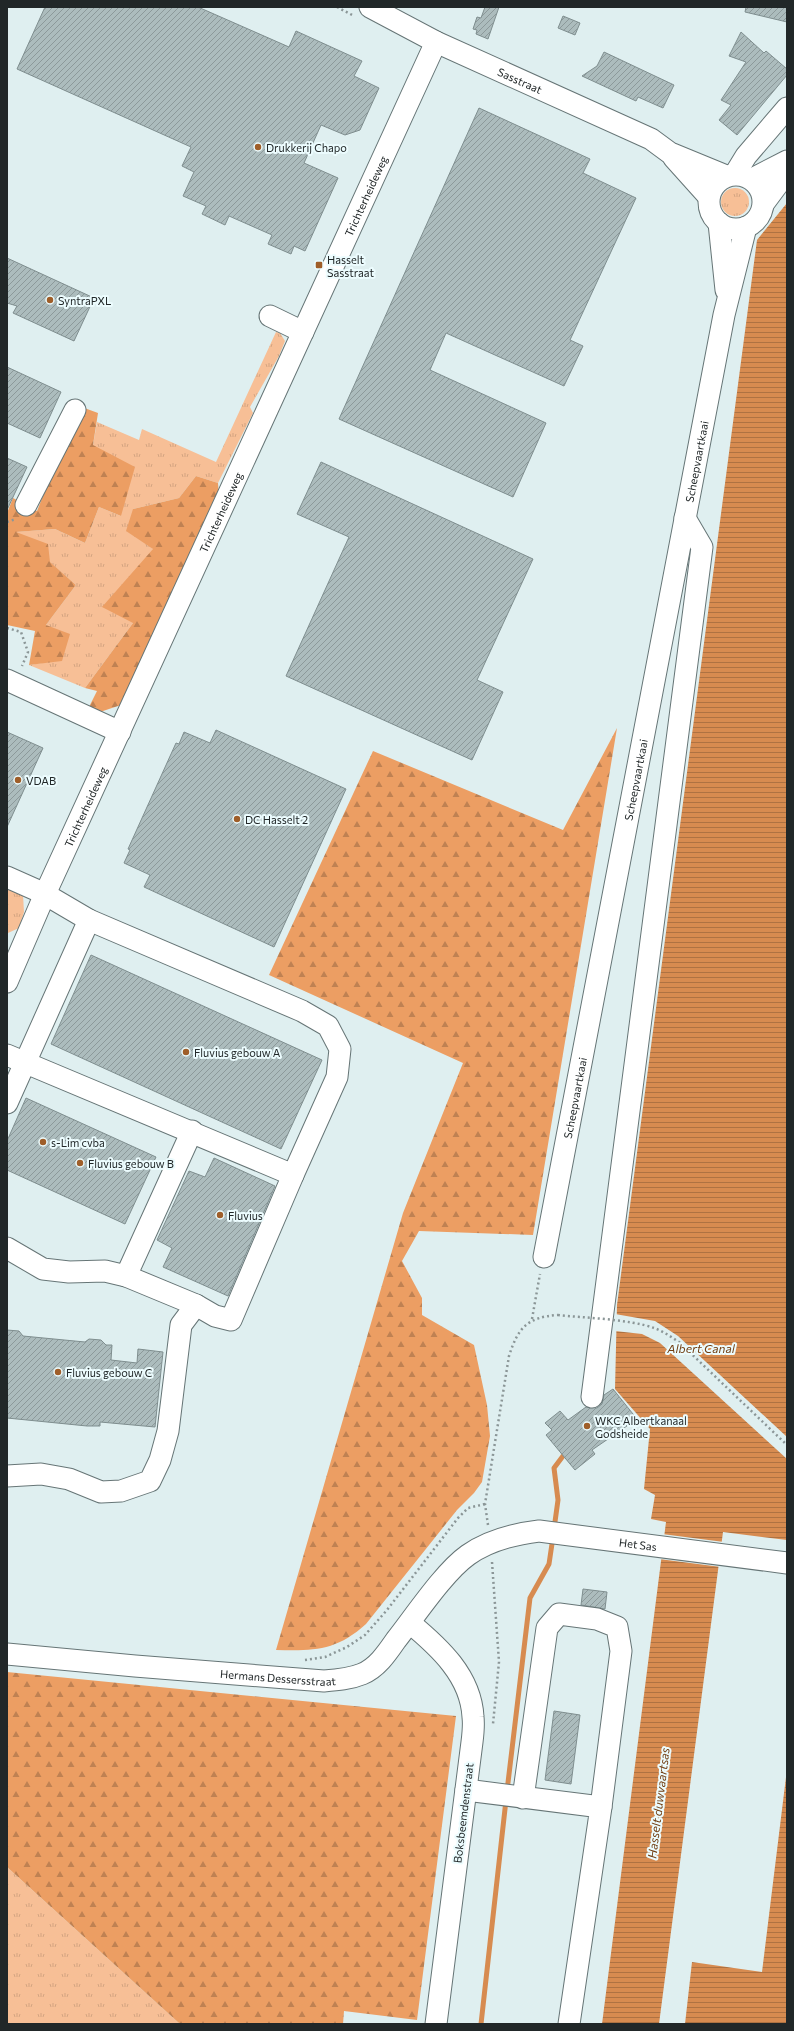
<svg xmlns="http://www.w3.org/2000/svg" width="794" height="2031" font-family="Commissioner,sans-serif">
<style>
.grass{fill:url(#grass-tufts)}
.forest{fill:url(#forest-firs)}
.water{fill:url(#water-rules)}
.pier{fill:#dfeff0}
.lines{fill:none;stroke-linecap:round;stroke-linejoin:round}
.stream{stroke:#d78b50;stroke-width:5}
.building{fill:url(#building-hatch);stroke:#7f8e8f}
.minor-casing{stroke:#667576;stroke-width:23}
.path{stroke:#8b9697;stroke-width:2.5;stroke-dasharray:2 3;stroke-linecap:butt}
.minor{stroke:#fff;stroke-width:21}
.path-bridge{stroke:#8b9697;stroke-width:2.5;stroke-dasharray:2 3;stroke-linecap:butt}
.poi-dot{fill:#9f5e29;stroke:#ecfcfe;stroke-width:1.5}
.labels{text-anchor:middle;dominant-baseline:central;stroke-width:4;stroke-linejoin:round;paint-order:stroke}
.street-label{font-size:11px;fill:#212728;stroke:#ecfcfe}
.poi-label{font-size:11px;fill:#212728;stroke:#ecfcfe;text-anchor:start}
.water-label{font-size:12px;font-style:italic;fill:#713e12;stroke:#ecfcfe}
</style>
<defs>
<pattern id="grass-tufts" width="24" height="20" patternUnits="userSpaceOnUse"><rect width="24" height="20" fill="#f7bf96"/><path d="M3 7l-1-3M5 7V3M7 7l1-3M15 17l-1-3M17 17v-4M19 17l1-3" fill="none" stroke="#d3a481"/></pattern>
<pattern id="forest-firs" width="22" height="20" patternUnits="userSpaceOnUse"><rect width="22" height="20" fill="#ec9e63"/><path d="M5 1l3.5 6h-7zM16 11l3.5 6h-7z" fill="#bf8152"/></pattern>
<pattern id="water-rules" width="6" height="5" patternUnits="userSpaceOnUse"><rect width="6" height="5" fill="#d78b50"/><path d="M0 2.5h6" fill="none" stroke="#ae7242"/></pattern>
<pattern id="building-hatch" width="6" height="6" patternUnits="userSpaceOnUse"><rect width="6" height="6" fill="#acbcbd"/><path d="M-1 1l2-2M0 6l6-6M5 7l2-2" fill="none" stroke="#8c999a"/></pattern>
</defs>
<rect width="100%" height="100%" fill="#dfeff0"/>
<g class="grass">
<circle cx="735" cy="202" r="14"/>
<path d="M276 332 280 333 285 341 279 356 250 407 253 413 218 483 196 476 179 498 133 509 153 549 133 623 85 688 29 665 62 660 46 625 76 585 15 532 55 529 85 543 99 507 121 516 93 445 97 422 139 440 142 429 216 462Z"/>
<path d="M7 886 23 895 24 912 19 928 8 933Z"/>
<path d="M7 1867 180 2024H7Z"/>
</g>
<g class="forest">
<path d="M79 406 98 413 93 445 135 467 121 516 99 507 85 543 55 529 16 532 48 544 50 562 76 585 46 625 70 634 62 661 29 665 35 631 7 625V513L13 498 37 511Z"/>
<path d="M196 476 218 483 219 496 121 705 100 712 89 707 97 691 85 688 133 623 102 607 153 549 126 531 133 509 179 498Z"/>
<path d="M617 728 533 1235 419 1231 402 1261 422 1298V1315L474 1345 487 1405 490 1436 482 1482 474 1493 457 1510 366 1624C336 1651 314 1651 276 1650L403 1213 463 1063 269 975 373 751 563 830Z"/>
<path d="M7 1672 456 1716 417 2020 344 2011 343 2024H180L7 1867Z"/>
</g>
<g class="water">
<path d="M787 203V1540L723 1532 659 2024H602L666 1522 651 1519 655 1495 644 1489 650 1429 615 1389 617 1305 757 240Z"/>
<path d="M787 1769V2024H685L692 1962 762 1972Z"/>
</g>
<g class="pier">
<path d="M615 1314 655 1321 678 1336 787 1437V1459L660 1343 642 1334 615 1331Z"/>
<path d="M662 1534 724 1542 721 1567 659 1559Z"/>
</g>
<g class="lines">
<g class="stream">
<path d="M554 1529 558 1500 554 1468 563 1456"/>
<path d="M507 1791 530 1598 549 1564 553 1537"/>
<path d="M481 2024 506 1800"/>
</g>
</g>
<g class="building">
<path d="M45 7H198L289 47 296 31 362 61 354 76 379 88 360 130 345 135 321 125 304 163 338 178 305 251 294 246 291 254 268 244 272 235 229 216 225 225 202 214 206 206 183 196 194 172 182 166 191 147 17 69Z"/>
<path d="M485 7H499L488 39 476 34 477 30 473 29 477 17 481 18Z"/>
<path d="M746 7H787V22L745 12Z"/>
<path d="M563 16 580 23 575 35 558 28Z"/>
<path d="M741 32 764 53 766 51 787 69V75L737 135 719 120 731 105 721 100 746 62 729 56Z"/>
<path d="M604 52 674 85 663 108 638 97 636 101 582 76 597 66Z"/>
<path d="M479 108 590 159 583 173 636 198 570 340 583 346 564 386 446 333 430 370 546 423 513 497 339 419Z"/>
<path d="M7 258 94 298 74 341 13 313 17 306 7 303Z"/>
<path d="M7 367 61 392 40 438 7 423Z"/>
<path d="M7 458 27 467 7 510Z"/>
<path d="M321 462 533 559 477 680 503 692 472 760 286 676 349 537 297 514Z"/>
<path d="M216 730 346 789 274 947 144 887 150 875 124 863 130 850 128 849 176 743 179 744 184 732 210 743Z"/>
<path d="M7 732 43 748 7 827Z"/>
<path d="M91 955 322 1060 281 1149 51 1044Z"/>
<path d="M26 1098 156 1157 125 1224 7 1170V1141Z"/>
<path d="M214 1158 275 1186 228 1296 163 1267 172 1248 157 1240 189 1171 205 1177Z"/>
<path d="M7 1330 19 1331 23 1336 85 1342 89 1339 101 1340 106 1345H112L111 1360 137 1363 138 1349 163 1352 155 1427 100 1422V1426H87L7 1418Z"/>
<path d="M613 1389 637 1419 592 1450 595 1454 575 1470 546 1435 552 1430 545 1423 560 1411 568 1420 586 1407 597 1408 602 1404 604 1395Z"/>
<path d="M583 1589 607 1592 605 1609 581 1605Z"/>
<path d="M554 1711 580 1715 571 1784 545 1780Z"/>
</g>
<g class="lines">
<g class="minor-casing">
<g id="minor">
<path id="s1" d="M370 7 436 42 651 139 670 153 726 176"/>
<path d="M674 158 709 197"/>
<path d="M735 174 746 156 787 108"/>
<circle cx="736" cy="202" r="27"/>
<path d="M752 179 787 161"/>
<path d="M764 203 787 172"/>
<path d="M719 223 726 290"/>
<path d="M270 316 303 332"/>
<path d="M26 505 75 410"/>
<path d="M7 680 120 732"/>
<path d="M7 877 43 893 89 920 302 1011 328 1026 340 1049 337 1077 293 1175 7 1055"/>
<path id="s2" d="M7 982 45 894 436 42"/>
<path d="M7 1103 89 920"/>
<path d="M7 1248 43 1269 69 1272 105 1271 126 1276 196 1305 181 1325 168 1431 160 1460 150 1481 121 1491 101 1492 69 1479 41 1474 7 1476"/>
<path id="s3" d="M544 1257 724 315 746 227"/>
<path d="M126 1276 192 1131"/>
<path d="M196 1305 215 1316 231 1320 293 1175"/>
<path d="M592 1397 702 547 685 518"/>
<path d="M410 1623C439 1647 471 1676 473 1717 474 1725 473 1734 472 1742L436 2024"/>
<path id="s4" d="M7 1654 135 1666 324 1681C337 1680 350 1679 362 1674 377 1668 387 1653 396 1640 415 1616 444 1572 468 1555 489 1540 514 1534 539 1531L787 1563"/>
<path d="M466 1790 601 1807 569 2024"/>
<path d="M523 1798 547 1628 559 1614 597 1619 617 1627 621 1651 601 1807"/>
</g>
</g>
<g class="path">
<path d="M337 7 354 16"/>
<path d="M7 522 16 519"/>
<path d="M7 628 21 632 28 652 22 666"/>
<path d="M532 1319 540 1274"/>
<path d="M488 1525 485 1504 509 1356C518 1328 527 1317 558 1315"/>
<path d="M492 1562 499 1662 493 1724"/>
<path d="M305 1660 325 1657 347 1647 365 1635 387 1610 458 1518 468 1508 485 1504"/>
</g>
<use href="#minor" class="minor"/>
<path class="path-bridge" d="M558 1315C585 1318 629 1319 654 1328 663 1331 671 1337 679 1342L787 1445"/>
</g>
<g class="poi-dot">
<circle cx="258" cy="147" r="4"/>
<rect x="315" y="261" width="8" height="8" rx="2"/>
<circle cx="50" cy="300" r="4"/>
<circle cx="18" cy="780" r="4"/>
<circle cx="237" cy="819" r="4"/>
<circle cx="186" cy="1052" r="4"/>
<circle cx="43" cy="1142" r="4"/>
<circle cx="80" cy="1163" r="4"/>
<circle cx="220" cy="1215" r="4"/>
<circle cx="58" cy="1372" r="4"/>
<circle cx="587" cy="1426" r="4"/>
</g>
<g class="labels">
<g class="street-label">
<text stroke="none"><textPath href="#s1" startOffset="167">Sasstraat</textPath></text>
<text stroke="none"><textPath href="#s2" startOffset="864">Trichterheideweg</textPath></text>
<text stroke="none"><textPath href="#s3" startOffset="810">Scheepvaartkaai</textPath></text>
<text stroke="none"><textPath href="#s2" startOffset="516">Trichterheideweg</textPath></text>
<text stroke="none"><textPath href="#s3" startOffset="486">Scheepvaartkaai</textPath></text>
<text stroke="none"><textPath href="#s2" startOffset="192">Trichterheideweg</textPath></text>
<text stroke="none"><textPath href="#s3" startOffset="162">Scheepvaartkaai</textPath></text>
<text stroke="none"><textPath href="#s4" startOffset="693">Het Sas</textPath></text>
<text stroke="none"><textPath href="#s4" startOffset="272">Hermans Dessersstraat</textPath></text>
<text transform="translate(463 1813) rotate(-83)">Boksbeemdenstraat</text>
</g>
<g class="poi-label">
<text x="266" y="147">Drukkerij Chapo</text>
<text x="327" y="259">Hasselt<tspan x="327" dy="13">Sasstraat</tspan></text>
<text x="58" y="300">SyntraPXL</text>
<text x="26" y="780">VDAB</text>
<text x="245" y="819">DC Hasselt 2</text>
<text x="194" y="1052">Fluvius gebouw A</text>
<text x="51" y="1142">s-Lim cvba</text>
<text x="88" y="1163">Fluvius gebouw B</text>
<text x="228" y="1215">Fluvius</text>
<text x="66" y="1372">Fluvius gebouw C</text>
<text x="595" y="1420">WKC Albertkanaal<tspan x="595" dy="13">Godsheide</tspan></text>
</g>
<g class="water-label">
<text x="701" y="1348">Albert Canal</text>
<text transform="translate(658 1803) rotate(-83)">Hasselt duwvaartsas</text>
</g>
</g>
<rect width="794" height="2031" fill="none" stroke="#212728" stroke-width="16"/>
</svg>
